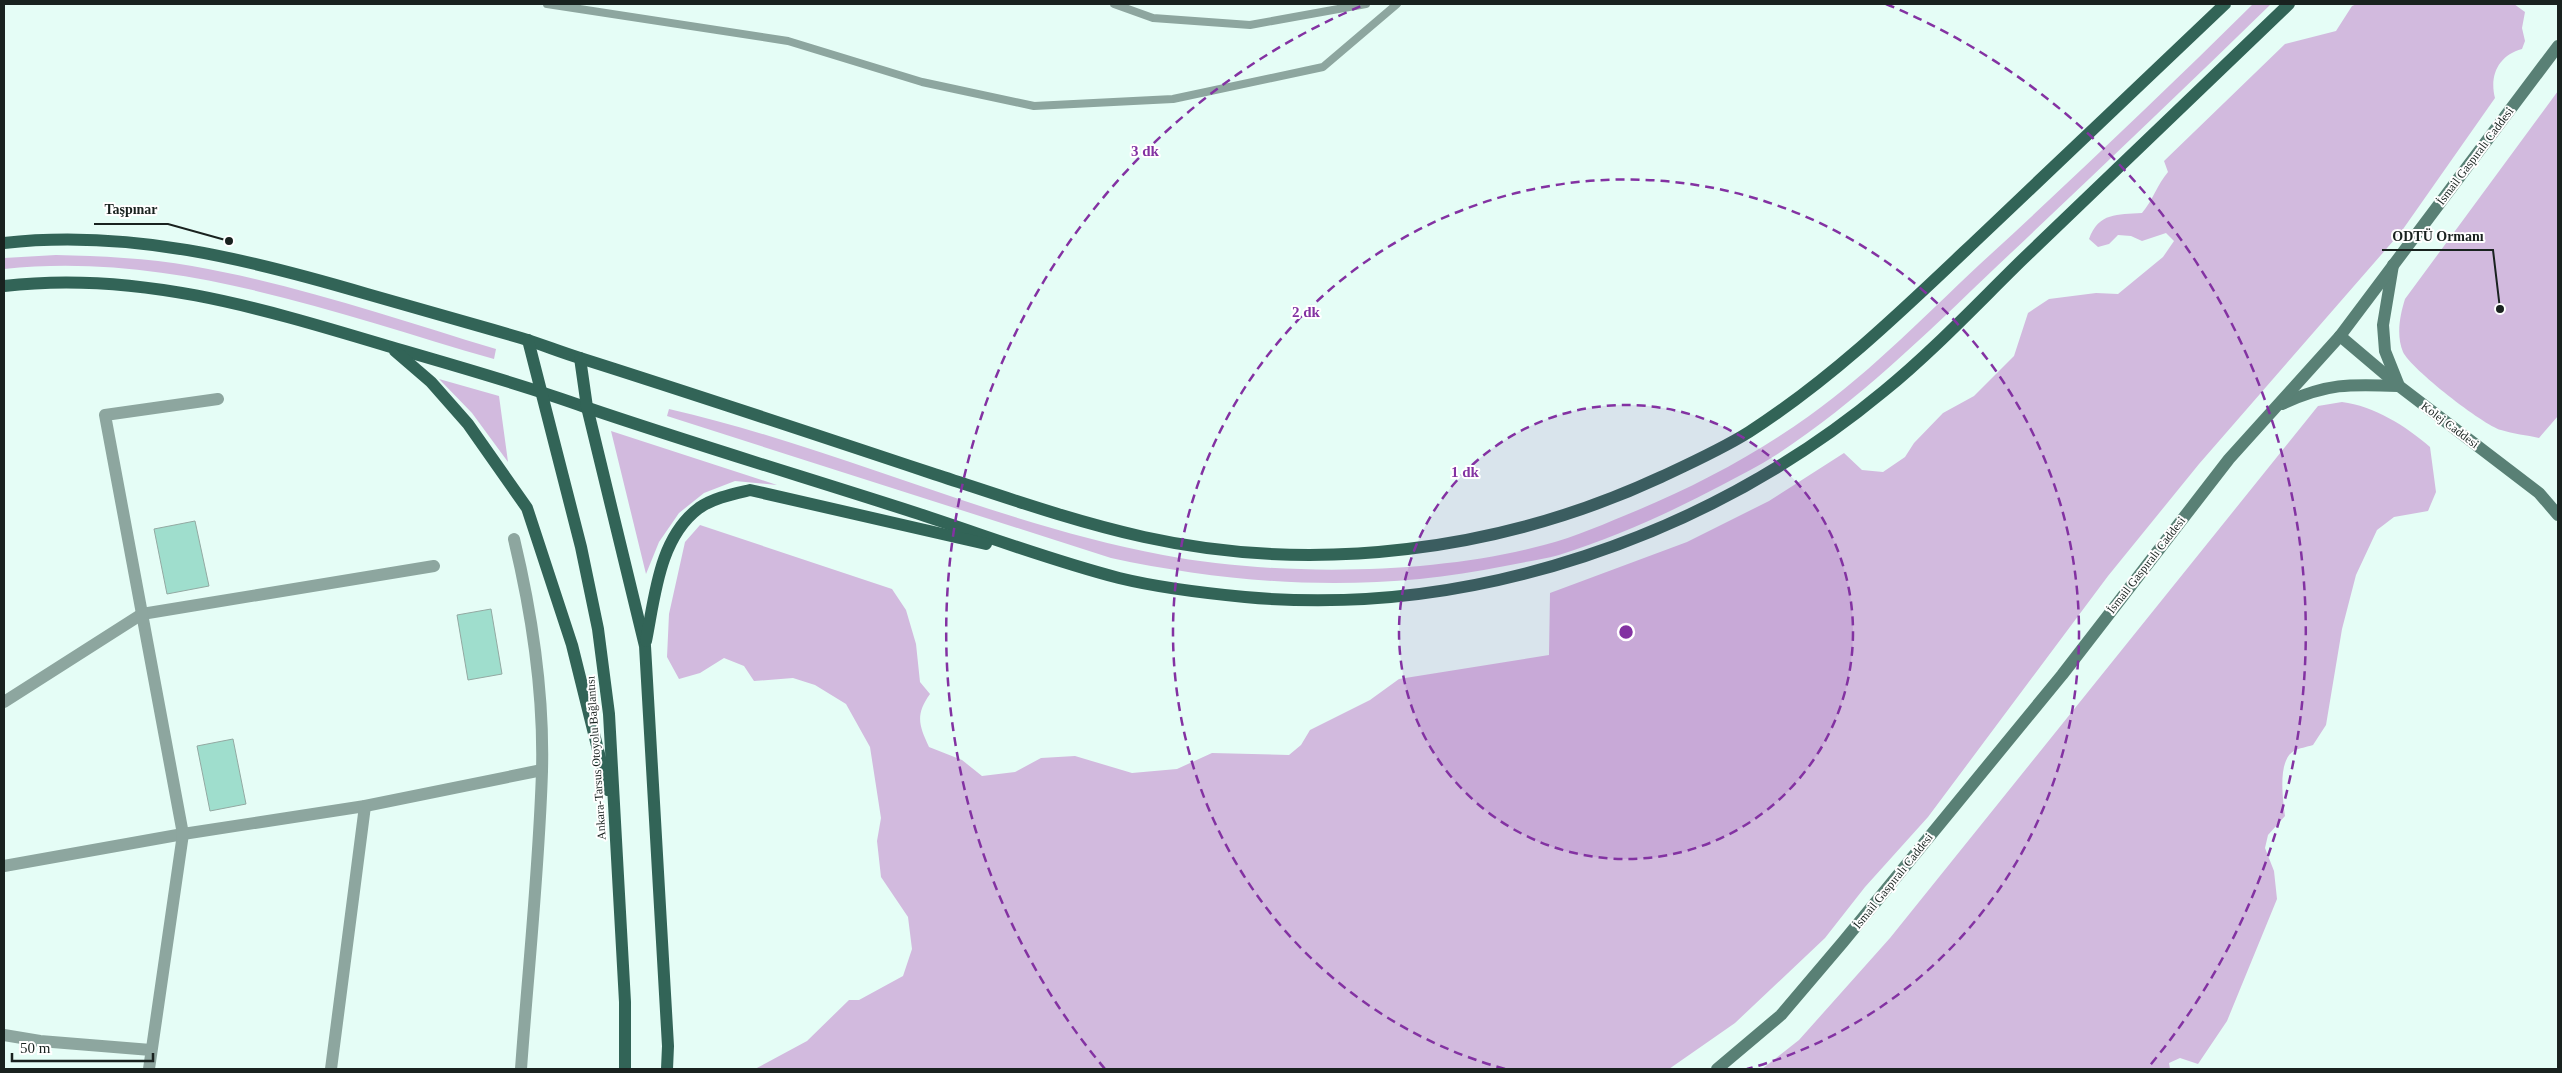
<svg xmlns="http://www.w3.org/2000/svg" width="2562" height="1073" font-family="'Times New Roman',serif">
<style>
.green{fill:#d2bade}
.building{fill:#9fdecd;stroke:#93a9a2}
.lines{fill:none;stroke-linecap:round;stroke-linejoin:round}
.lane{stroke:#8da69f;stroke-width:8}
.street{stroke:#8da69f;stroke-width:12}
.secondary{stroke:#598075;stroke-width:12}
.primary{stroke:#326457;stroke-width:12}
.ring{fill:none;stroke:#8332a2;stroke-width:2.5;stroke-dasharray:9 6}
.labels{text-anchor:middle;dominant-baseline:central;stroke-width:4;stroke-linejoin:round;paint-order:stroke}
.street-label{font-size:12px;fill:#19221f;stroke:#fff}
.centre{fill:#8332a2;stroke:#fff;stroke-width:2.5}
.ring-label{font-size:15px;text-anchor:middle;font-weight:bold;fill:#8332a2;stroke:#fff;stroke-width:4;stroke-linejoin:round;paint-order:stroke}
.leader{fill:none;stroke:#19221f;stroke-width:2}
.callout-dot{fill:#19221f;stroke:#fff;stroke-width:2}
.callout-label{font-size:14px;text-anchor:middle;font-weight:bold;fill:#19221f;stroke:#fff;stroke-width:4;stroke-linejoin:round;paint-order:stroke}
</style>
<rect width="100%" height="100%" fill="#e5fdf6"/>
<g class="green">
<path d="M2253 4H2271C2180 93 2087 181 1994 269 1925 335 1856 403 1776 455 1759 466 1740 475 1722 485 1669 513 1616 537 1559 555 1541 560 1523 562 1505 566 1374 593 1241 586 1111 558L667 416 669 409C836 447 993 523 1163 555 1273 576 1423 575 1532 548 1564 541 1595 528 1626 515 1690 489 1752 457 1809 416 1875 369 1931 309 1991 254 2080 172 2167 89 2253 4Z"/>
<path d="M2357 4H2514L2525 12 2522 28 2525 41 2522 49C2499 55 2489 75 2495 98L2401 232 2199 464 2108 576 1928 817 1865 887 1825 938 1735 1023 1669 1069H755L807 1041 849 1000H859L903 976 912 949 908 917 881 877 877 841 881 818 870 747 846 704 815 685 793 678 754 681 744 666 724 658 700 673 679 679 667 657 669 614 685 542 700 525 892 589 906 610 916 644 920 682 930 694C915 715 919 725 929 747L962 760 982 776 1015 772 1041 758 1075 756 1132 773 1177 769 1212 753 1289 755 1301 745 1310 730 1370 700 1399 679 1549 655 1550 593 1687 542 1769 501 1844 453 1862 470 1883 472 1905 457 1914 443 1943 413 1974 396 2014 356 2028 313 2049 299 2096 293 2118 294 2163 257 2174 241 2166 233 2142 241 2131 236 2118 235 2109 244 2098 247 2089 239C2099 212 2117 215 2142 213 2153 200 2157 185 2168 172L2164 161 2285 44 2336 31 2352 6Z"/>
<path d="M2558 91V416L2539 438C2527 435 2513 434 2501 430 2483 425 2411 369 2403 352 2396 335 2400 315 2405 299Z"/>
<path d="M56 255C101 256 147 258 192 266 295 284 396 319 496 349L494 359C334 313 173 251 4 269V258Z"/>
<path d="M439 379 499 396 508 462 472 413Z"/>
<path d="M2342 402C2374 406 2406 426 2430 447L2436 492 2428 511 2394 517 2377 530 2356 575 2342 629 2326 725 2313 745C2307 747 2299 748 2294 751 2277 760 2283 800 2285 816L2268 835 2265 848 2274 871 2277 899 2227 1021 2198 1064 2180 1058 2169 1063 2170 1069H1762L1799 1040 1890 938 2318 406Z"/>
<path d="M611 431 777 485 735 481 704 493 679 513 659 542 646 574Z"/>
</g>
<g class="building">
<path d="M195 521 209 586 167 594 154 529Z"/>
<path d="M491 609 502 674 468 680 457 615Z"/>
<path d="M233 739 246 804 210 811 197 746Z"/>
</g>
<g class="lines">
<g class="lane">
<path d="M547 4 788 41 922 82 1034 106 1173 99 1323 67 1397 4"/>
<path d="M1114 4 1153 18 1250 25 1366 4"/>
</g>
<g class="street">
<path d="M514 539C532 614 544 694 542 771 539 869 528 971 521 1069"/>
<path d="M4 702 142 614 434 566"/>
<path d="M4 866 183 834 365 806 542 770"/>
<path d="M4 1035 40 1041 151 1050"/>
<path d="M149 1069 183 834 105 415 218 399"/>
<path d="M331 1069 365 806"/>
</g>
<g class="secondary">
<path d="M2340 336 2399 386 2539 493 2558 515"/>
<path d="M2282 404C2328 383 2349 384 2399 386L2385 351 2383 325 2393 265"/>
<path d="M1717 1069 1781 1015 1843 942 2062 675 2229 459 2340 336 2558 46"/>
</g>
<g class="primary">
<path d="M4 243C129 229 248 259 367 294 419 309 470 323 521 338 541 344 560 352 580 358 697 395 814 434 931 473 1002 496 1072 521 1144 537 1316 575 1502 551 1661 477 1691 463 1722 449 1749 432 1836 376 1909 304 1984 233 2064 157 2145 80 2225 4"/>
<path d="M4 286C138 270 264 309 391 347 456 366 521 384 585 407 694 444 804 477 913 512 981 534 1049 560 1119 578 1160 588 1203 593 1245 597 1473 618 1709 536 1884 391 1933 351 1977 304 2022 260 2111 174 2200 89 2289 4"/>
<path d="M528 340 581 547 598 629 609 714 625 1002V1069"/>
<path d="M395 351 431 382 468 424 527 508 572 645 608 790"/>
<path d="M580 358 587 407 645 646 668 1046 667 1069"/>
<path d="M646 641C655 596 659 538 699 508 713 498 733 494 750 490L986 544"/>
</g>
</g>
<circle cx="1626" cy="632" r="227" fill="#8332a2" fill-opacity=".12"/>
<g class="ring">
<circle cx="1626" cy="632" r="227"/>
<path d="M1505 1069A453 453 0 1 1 1747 1069"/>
<path d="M1105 1069A680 680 0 0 1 1366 4M1886 4A680 680 0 0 1 2147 1069"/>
</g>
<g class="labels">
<g class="street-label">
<text transform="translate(2475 156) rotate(-53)">İsmail Gaspıralı Caddesi</text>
<text transform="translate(2450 425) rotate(37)">Kolej Caddesi</text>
<text transform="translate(2146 565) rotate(-52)">İsmail Gaspıralı Caddesi</text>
<text transform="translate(596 758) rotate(-94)">Ankara-Tarsus Otoyolu Bağlantısı</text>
<text transform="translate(1893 881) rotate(-51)">İsmail Gaspıralı Caddesi</text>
</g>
</g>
<circle cx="1626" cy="632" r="8" class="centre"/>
<g class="ring-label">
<text x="1145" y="156">3 dk</text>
<text x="1306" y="317">2 dk</text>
<text x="1465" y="477">1 dk</text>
</g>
<path class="leader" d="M229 241L168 224H94M2500 309L2493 250H2382"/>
<g class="callout-dot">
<circle cx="229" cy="241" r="5"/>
<circle cx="2500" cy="309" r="5"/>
</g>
<g class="callout-label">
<text x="131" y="214">Taşpınar</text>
<text x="2438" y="241">ODTÜ Ormanı</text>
</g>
<rect width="2562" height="1073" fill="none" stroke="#19221f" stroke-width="10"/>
<path d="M12 1053v8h141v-8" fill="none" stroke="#19221f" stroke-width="2.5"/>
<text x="20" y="1053" font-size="15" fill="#19221f" stroke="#ffffff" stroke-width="4" paint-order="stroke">50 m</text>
</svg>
